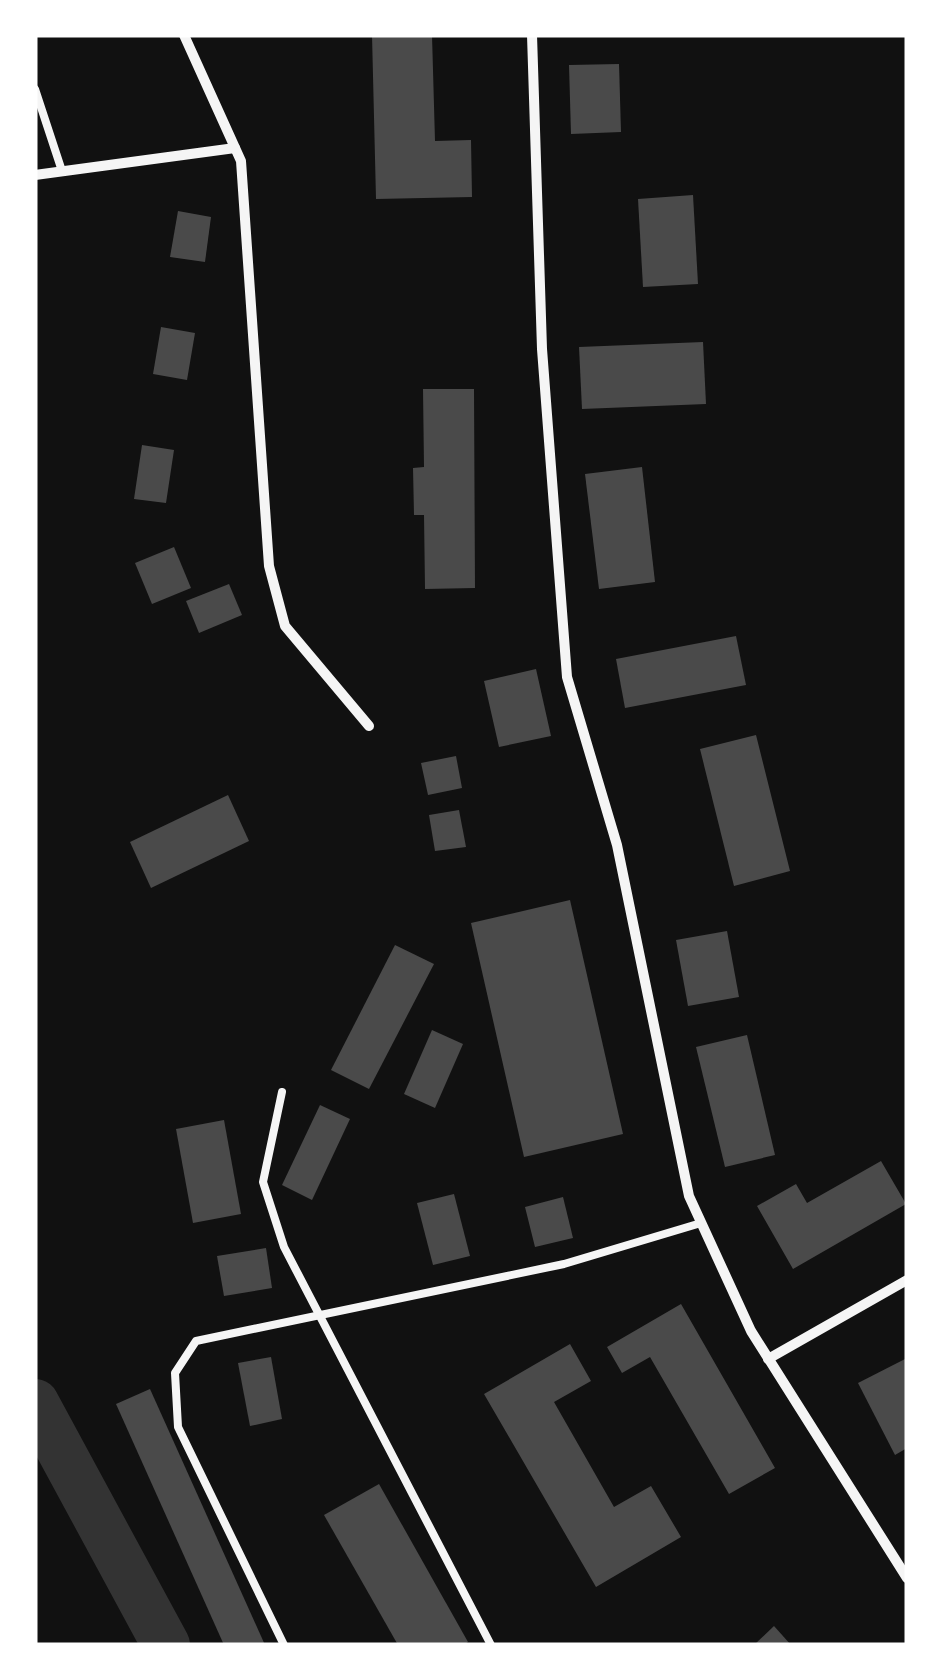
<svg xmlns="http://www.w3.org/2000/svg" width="942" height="1680" font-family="'PT Sans Narrow',sans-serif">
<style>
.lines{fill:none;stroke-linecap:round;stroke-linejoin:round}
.river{stroke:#333;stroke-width:48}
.building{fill:#4a4a4a}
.service{stroke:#f5f5f5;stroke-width:8}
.minor{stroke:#f5f5f5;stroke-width:10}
</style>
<rect width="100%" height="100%" fill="#111"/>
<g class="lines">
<path class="river" d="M35 1403 166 1645"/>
</g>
<g class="building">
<path d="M372 35H432L435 141 471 140 472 197 376 199Z"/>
<path d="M619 64 621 132 571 134 569 65Z"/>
<path d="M693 195 698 284 643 287 638 199Z"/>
<path d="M178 211 211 217 205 262 170 257Z"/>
<path d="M161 327 195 333 187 380 153 374Z"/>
<path d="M703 342 706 404 582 409 579 347Z"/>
<path d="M423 389H474L475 588 425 589 424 515H414L413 468 424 467Z"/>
<path d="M142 445 174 450 166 503 134 499Z"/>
<path d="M642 467 655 582 599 589 585 474Z"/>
<path d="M174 547 191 588 152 604 135 563Z"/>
<path d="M229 584 242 615 199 633 186 601Z"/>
<path d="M736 636 746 685 625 708 616 659Z"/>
<path d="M536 669 551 736 499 747 484 681Z"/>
<path d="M756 735 790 871 734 886 700 749Z"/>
<path d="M456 756 462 788 428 795 421 763Z"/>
<path d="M228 795 249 841 151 888 130 842Z"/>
<path d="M459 810 466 847 435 851 429 815Z"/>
<path d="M570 900 623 1134 524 1157 471 923Z"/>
<path d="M727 931 739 997 688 1006 676 940Z"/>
<path d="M395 945 434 964 369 1089 331 1070Z"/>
<path d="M432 1030 463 1044 435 1108 404 1094Z"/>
<path d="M747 1035 775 1155 725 1167 696 1047Z"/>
<path d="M320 1105 350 1119 312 1200 282 1185Z"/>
<path d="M224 1120 241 1214 193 1223 176 1129Z"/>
<path d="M881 1161 906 1204 793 1269 757 1206 796 1184 807 1203Z"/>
<path d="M454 1194 470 1256 433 1265 417 1203Z"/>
<path d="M563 1197 573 1238 535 1247 525 1207Z"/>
<path d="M266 1248 272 1288 224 1296 217 1256Z"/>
<path d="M681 1304 775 1468 729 1494 650 1357 622 1373 607 1347Z"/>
<path d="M570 1344 591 1381 554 1402 614 1507 651 1486 681 1537 596 1587 484 1394Z"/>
<path d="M271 1357 282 1419 250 1426 238 1363Z"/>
<path d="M907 1358V1448L895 1455 858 1383Z"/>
<path d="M150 1389 265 1645H224L116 1404Z"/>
<path d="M379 1484 468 1642 463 1645H398L324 1515Z"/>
<path d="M774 1626 791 1645H754Z"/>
</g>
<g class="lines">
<g class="service">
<path d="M35 89 62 171"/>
<path d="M282 1092 263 1182 284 1247 491 1645"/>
<path d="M284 1645 178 1427 175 1373 196 1341 564 1264 701 1223"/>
</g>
<g class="minor">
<path d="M184 35 241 161 269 566 285 626 369 726"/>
<path d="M532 35 542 349 567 677 617 845 689 1196 751 1331 907 1578"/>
<path d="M35 175 235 148"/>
<path d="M768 1359 907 1280"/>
</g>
</g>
<rect width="942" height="1680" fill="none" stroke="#ffffff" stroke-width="75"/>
</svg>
